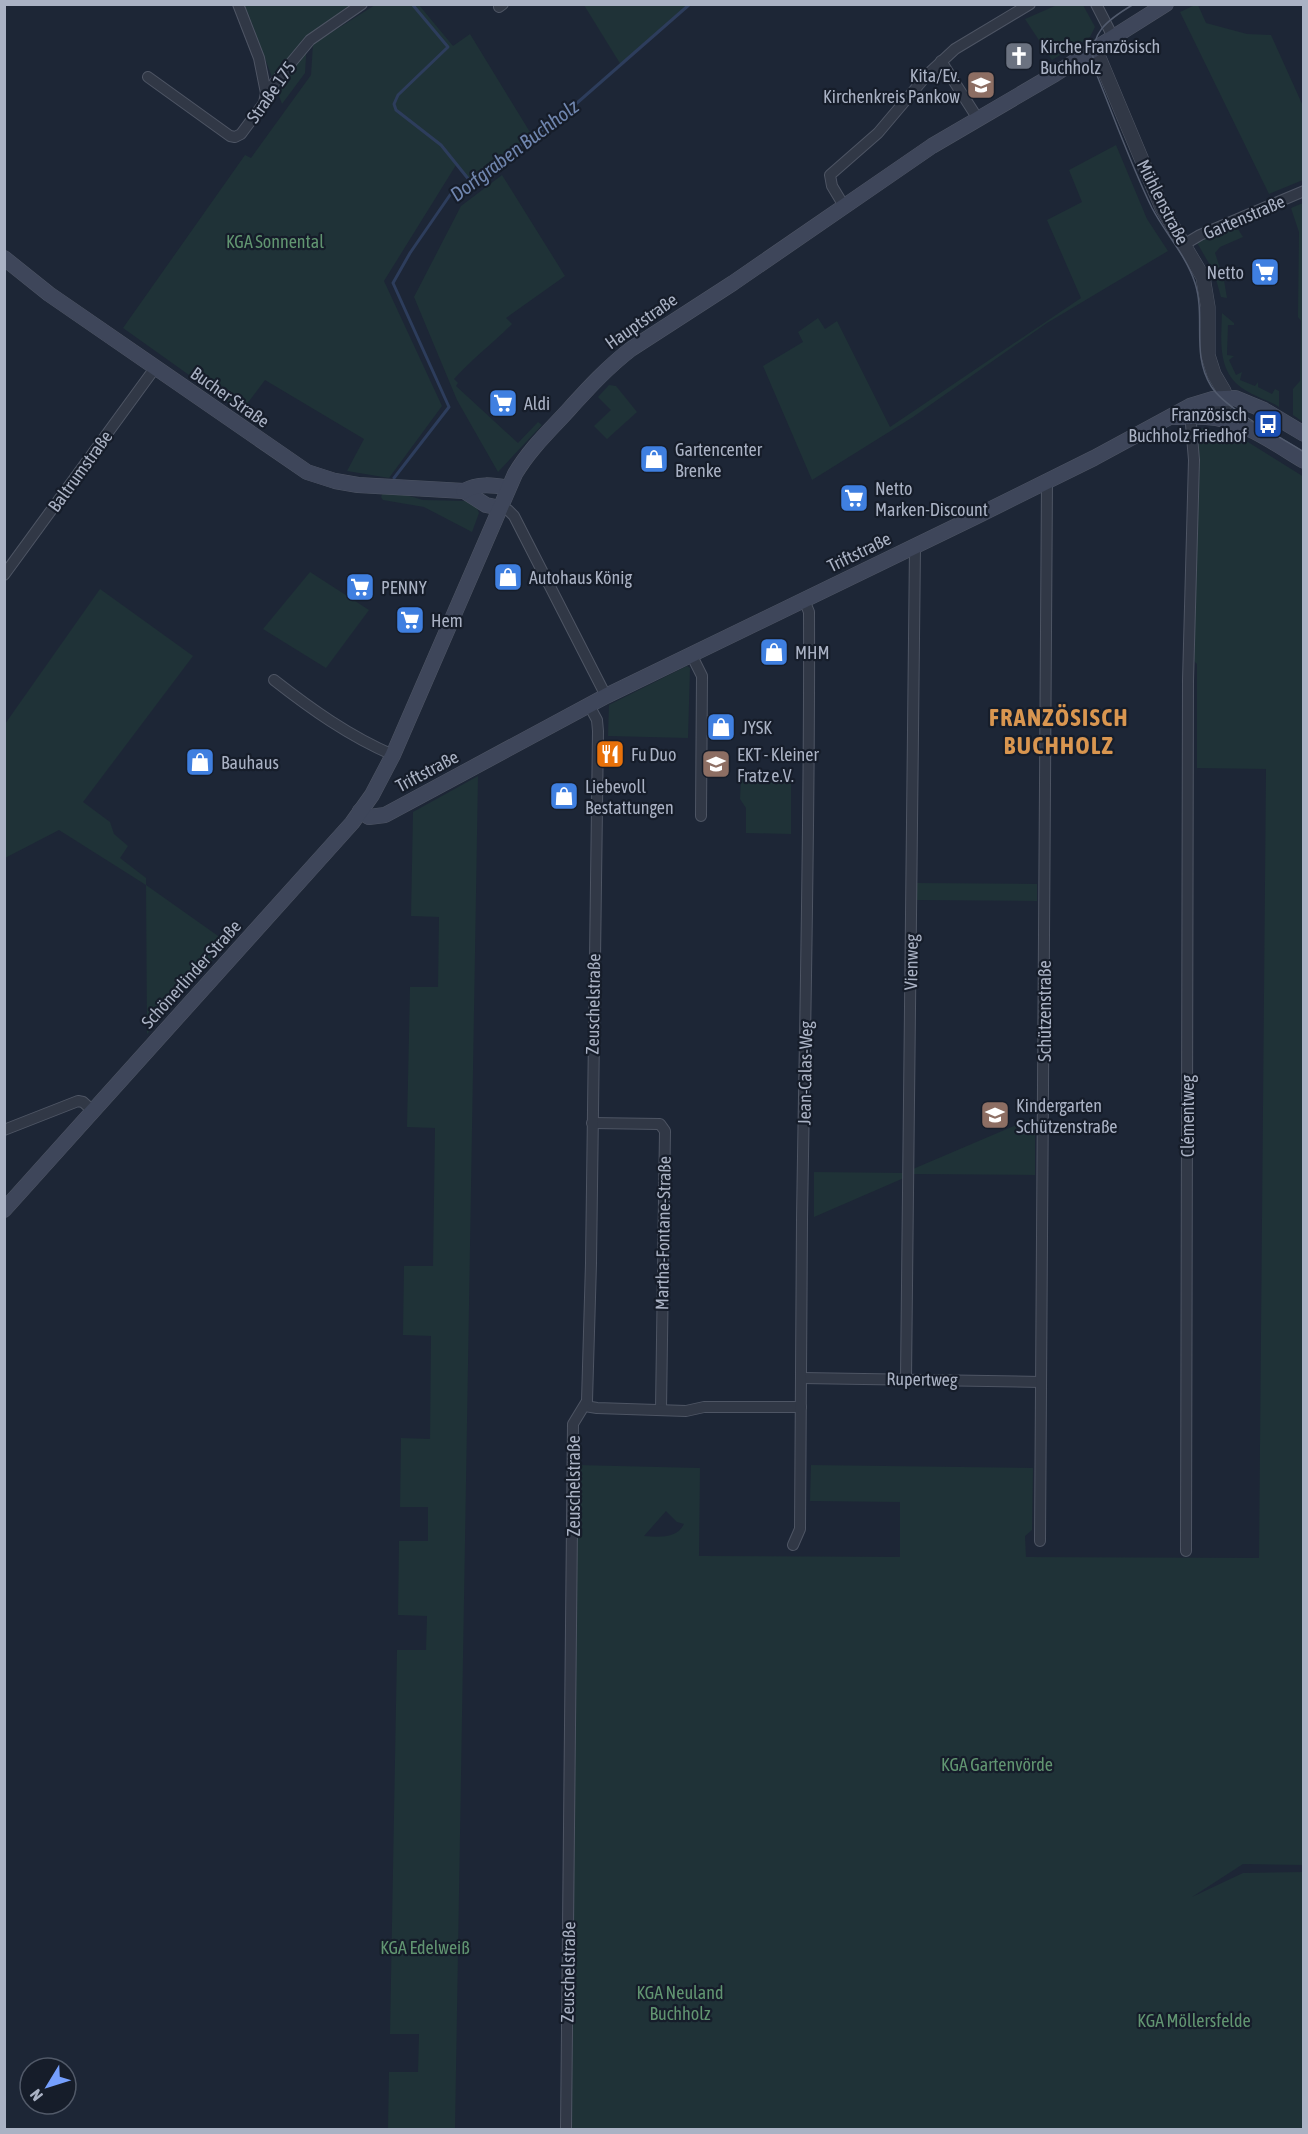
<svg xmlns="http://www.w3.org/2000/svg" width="1308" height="2134" font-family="'Asap Condensed',sans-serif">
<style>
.green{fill:#1f3237;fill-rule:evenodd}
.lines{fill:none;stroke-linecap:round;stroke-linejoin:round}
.stream{stroke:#2d3d5c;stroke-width:3}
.minor-casing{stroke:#4e5564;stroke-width:12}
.tertiary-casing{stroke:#4e5564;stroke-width:15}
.secondary-casing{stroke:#4e5564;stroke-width:16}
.minor{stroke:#313846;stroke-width:10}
.tertiary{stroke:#313846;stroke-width:14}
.secondary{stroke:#3e465a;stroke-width:15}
.tram{stroke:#525b6e;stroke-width:1.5}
.labels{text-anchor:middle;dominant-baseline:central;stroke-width:4.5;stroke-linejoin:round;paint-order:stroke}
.poi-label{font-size:18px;fill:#aab2c4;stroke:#161d2a;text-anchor:start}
.street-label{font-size:18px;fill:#aab2c4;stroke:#161d2a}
.park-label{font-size:18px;fill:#619571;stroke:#161d2a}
.water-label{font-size:20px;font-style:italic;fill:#7086af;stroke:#161d2a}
.district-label{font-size:24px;font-weight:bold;letter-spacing:1.5px;fill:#d99650;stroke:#161d2a}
</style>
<rect width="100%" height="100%" fill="#1d2636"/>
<g class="green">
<path d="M352 4 307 41 305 73 282 104 248 13 243 5Z"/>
<path d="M375 5H419L453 46 470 34 533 137 470 181 456 165 384 281 442 406 389 478 347 471 364 439 265 380 241 412 123 328 245 155 251 158 311 75 313 44Z"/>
<path d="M584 5H690L621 65Z"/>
<path d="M1057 5H1083L1095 27 1090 37 1052 60 1025 19Z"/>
<path d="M1195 5H1198L1206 23 1247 34 1271 35 1303 106V180L1269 194 1180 12Z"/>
<path d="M1116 145 1147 219 1168 251 1047 323 913 417 812 480 763 366 803 342 798 332 818 318 825 329 837 321 890 427 1081 298 1047 220 1082 202 1069 170Z"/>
<path d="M502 175 565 276 506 318 512 324C493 343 472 359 454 379L458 383 456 386 518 443 538 422 542 425 498 472 457 400 414 297 461 206Z"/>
<path d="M1303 203V422L1293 415V389L1300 381 1301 321 1298 317 1299 232 1291 208Z"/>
<path d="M1236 226 1243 237 1220 247 1215 253 1224 280 1227 298 1221 297 1214 272 1196 241Z"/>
<path d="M1222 313 1234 323V325H1228L1227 355 1234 356 1229 360 1236 375 1242 372 1240 380 1255 386 1258 382V387L1272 394 1275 389 1279 391V407C1268 400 1256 397 1245 390 1217 373 1221 342 1222 313Z"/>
<path d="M609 385 616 386 637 412 607 439 594 426 611 410 598 397Z"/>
<path d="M1199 428 1220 431 1240 437 1304 477V1865L1243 1864 1192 1897 1243 1873 1303 1872V2129L569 2130 577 1465 700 1468 699 1556 900 1557V1502L810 1501 811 1465 1033 1468 1032 1530 1025 1536 1026 1557 1259 1558 1266 769 1197 768V664L1193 660 1192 623ZM666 1511 677 1522 684 1524C677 1539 658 1537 644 1536Z"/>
<path d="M383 492 403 494 423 500 466 501 477 508 479 513 472 532 424 507 383 500 381 497Z"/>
<path d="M310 572 369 610 326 668 263 629Z"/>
<path d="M100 589 193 656 83 802 110 822 114 834 128 846 120 858 146 878V885L228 943 147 1034 146 885 59 830 5 858V724Z"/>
<path d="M687 666 690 668 688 738 608 736 609 705Z"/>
<path d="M478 776 455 2129H388L389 2072H418L419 2034H390L397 1650H426L427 1616 398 1615 399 1541H428V1507H400L401 1438 430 1439 431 1336 403 1335 404 1266H433L435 1128 407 1127 410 987H438L439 917 411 916 413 812Z"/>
<path d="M741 779 791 781V834L746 833V808L740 799Z"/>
<path d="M916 883 1037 884V901L915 900Z"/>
<path d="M1035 1117V1175L913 1174V1169Z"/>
<path d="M814 1172 904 1173V1178L814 1217Z"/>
</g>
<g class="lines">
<g class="stream">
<path d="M412 4 448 47 398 95 394 104 396 110 441 145 470 181"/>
<path d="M394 478 449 407 393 283 410 253 450 195 561 117 690 4"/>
</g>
<g class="minor-casing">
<g id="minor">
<path d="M238 4 259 58 266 93"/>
<path d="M1096 4 1113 37"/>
<path d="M499 7 503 4"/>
<path d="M941 61 978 119"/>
<path d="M148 77 230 136 235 137 241 134 264 103 266 93 310 40 362 4"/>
<path d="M844 206 832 186 830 175 878 133 927 75 955 49 1030 4"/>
<path d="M1185 244 1200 235 1304 191"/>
<path d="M500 508 508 510 514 516 606 696"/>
<path d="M4 575 155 368"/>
<path d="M691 654 702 676 701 816"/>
<path d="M274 680C311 709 349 736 393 755"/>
<path d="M592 1123 660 1124 665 1131 661 1410"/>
<path d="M4 1130 78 1101 83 1102 93 1111"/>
<path d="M802 1378 1041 1382"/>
<path d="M906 1378 915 546"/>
<path d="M585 1406 597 1408 686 1411 704 1407H801"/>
<path d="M1040 1541 1047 481"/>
<path d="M793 1545 800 1529C801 1426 801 1323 802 1220 805 1017 810 815 809 612L804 600"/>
<path d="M1186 1551 1188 681 1194 460 1190 412"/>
<path d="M566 2130 573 1424 587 1401 591 1263 598 731 597 720 589 705"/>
</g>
</g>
<g class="tertiary-casing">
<path id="tertiary" d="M1095 48 1162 208 1203 277 1208 307V355L1214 374 1224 391 1226 403 1224 406 1207 417"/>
</g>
<g class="secondary-casing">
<g id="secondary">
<path d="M4 258 49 294 307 472 335 481 358 485 464 491 486 505 500 508"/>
<path d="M1174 417C1184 417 1196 416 1206 417 1242 419 1274 443 1304 461"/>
<path d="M464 491C478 483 493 485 508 488"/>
<path d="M360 811 369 817 385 815 606 696 975 517 1094 458 1190 406 1213 399 1235 398 1264 410 1304 434"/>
<path d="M4 1210 352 823 372 795 393 755 515 474C528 452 545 435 562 417 584 393 605 369 631 349L733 283 932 146 1055 74 1166 4"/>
</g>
</g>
<use href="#minor" class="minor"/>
<use href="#tertiary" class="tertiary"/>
<use href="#secondary" class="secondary"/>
<path class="tram" d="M1134 4C1107 20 1088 33 1094 68 1113 114 1130 163 1152 208 1165 233 1186 255 1195 283 1206 317 1191 354 1211 386 1225 409 1279 436 1304 452"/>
</g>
<defs>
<g id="church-square" transform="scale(1.5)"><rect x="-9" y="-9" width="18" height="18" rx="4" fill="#6b7280" stroke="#161d2a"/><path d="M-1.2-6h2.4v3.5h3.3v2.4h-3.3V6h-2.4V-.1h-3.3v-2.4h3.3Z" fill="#fff"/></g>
<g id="school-square" transform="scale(1.5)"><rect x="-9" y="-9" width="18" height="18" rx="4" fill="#8d6e63" stroke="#161d2a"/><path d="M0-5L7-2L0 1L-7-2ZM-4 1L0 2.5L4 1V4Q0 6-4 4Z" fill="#fff"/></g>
<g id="supermarket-square" transform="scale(1.5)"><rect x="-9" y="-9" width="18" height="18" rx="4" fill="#3f7fe0" stroke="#161d2a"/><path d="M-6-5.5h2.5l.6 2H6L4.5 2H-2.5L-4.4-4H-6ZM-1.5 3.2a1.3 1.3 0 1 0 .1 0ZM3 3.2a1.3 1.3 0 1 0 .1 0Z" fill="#fff"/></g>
<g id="bus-square" transform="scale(1.5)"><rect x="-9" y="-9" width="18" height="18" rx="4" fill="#1a4fb4" stroke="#161d2a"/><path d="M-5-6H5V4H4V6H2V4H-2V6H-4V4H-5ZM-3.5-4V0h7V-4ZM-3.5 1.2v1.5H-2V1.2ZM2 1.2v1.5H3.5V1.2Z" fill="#fff"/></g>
<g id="shop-square" transform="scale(1.5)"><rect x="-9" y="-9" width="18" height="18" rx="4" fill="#3f7fe0" stroke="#161d2a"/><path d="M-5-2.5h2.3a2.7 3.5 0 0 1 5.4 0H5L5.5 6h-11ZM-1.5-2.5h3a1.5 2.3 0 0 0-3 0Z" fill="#fff"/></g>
<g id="restaurant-square" transform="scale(1.5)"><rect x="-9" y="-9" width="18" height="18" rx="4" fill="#e8710a" stroke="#161d2a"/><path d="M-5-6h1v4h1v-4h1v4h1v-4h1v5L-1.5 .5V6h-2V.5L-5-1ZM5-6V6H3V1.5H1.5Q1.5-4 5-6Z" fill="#fff"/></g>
</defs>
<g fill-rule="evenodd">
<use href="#church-square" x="1019" y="56"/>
<use href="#school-square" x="981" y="85"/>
<use href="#supermarket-square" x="1265" y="272"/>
<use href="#supermarket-square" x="503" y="403"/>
<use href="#bus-square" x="1268" y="424"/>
<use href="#shop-square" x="654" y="459"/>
<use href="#supermarket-square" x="854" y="498"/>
<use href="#shop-square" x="508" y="577"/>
<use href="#supermarket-square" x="360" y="587"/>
<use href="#supermarket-square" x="410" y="620"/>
<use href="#shop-square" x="774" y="652"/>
<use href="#shop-square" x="721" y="727"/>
<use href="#restaurant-square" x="610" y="754"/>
<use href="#shop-square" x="200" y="762"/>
<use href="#school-square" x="716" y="764"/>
<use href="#shop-square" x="564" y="796"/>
<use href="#school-square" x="995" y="1115"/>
</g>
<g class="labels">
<g class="poi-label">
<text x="1040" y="46">Kirche Französisch<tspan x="1040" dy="21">Buchholz</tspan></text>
<text x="960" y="75" text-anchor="end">Kita/Ev.<tspan x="960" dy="21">Kirchenkreis Pankow</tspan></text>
<text x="1244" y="272" text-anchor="end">Netto</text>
<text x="524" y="403">Aldi</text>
<text x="1247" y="414" text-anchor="end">Französisch<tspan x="1247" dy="21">Buchholz Friedhof</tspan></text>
<text x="675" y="449">Gartencenter<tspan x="675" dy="21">Brenke</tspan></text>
<text x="875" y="488">Netto<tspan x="875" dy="21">Marken-Discount</tspan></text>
<text x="529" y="577">Autohaus König</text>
<text x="381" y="587">PENNY</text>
<text x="431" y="620">Hem</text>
<text x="795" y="652">MHM</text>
<text x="742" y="727">JYSK</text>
<text x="631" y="754">Fu Duo</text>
<text x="737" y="754">EKT - Kleiner<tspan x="737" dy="21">Fratz e.V.</tspan></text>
<text x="221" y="762">Bauhaus</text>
<text x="585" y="786">Liebevoll<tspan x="585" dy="21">Bestattungen</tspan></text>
<text x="1016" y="1105">Kindergarten<tspan x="1016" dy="21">Schützenstraße</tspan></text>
</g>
<g class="street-label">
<text transform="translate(271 92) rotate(-55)">Straße 175</text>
<text transform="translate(1163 202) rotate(63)">Mühlenstraße</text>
<text transform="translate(1244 217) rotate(-23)">Gartenstraße</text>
<text transform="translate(641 321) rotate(-35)">Hauptstraße</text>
<text transform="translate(230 397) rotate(35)">Bucher Straße</text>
<text transform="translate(80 471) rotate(-54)">Baltrumstraße</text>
<text transform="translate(859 552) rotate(-26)">Triftstraße</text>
<text transform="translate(427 771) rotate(-28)">Triftstraße</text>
<text transform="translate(911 962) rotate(-89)">Vienweg</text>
<text transform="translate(191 974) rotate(-48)">Schönerlinder Straße</text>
<text transform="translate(593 1004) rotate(-89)">Zeuschelstraße</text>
<text transform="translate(1044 1011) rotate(-90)">Schützenstraße</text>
<text transform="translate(805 1073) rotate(-89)">Jean-Calas-Weg</text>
<text transform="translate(1187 1116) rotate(-90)">Clémentweg</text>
<text transform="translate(663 1233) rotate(-89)">Martha-Fontane-Straße</text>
<text transform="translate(922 1379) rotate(1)">Rupertweg</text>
<text transform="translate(573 1486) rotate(-90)">Zeuschelstraße</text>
<text transform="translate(568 1972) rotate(-89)">Zeuschelstraße</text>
</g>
<g class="park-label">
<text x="275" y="241">KGA Sonnental</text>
<text x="997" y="1764">KGA Gartenvörde</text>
<text x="425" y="1947">KGA Edelweiß</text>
<text x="680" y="1992">KGA Neuland<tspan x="680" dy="21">Buchholz</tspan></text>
<text x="1194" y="2020">KGA Möllersfelde</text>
</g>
<g class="water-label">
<text transform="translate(514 150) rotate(-37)">Dorfgraben Buchholz</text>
</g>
<g class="district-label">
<text x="1059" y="717">FRANZÖSISCH<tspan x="1059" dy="28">BUCHHOLZ</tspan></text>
</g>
</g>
<rect width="1308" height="2134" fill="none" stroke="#aab2c4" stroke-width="12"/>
<g transform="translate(48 2086) rotate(232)"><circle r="28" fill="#161d2a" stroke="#515968" stroke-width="1.5"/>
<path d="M0-4.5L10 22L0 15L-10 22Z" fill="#759ffe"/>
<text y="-9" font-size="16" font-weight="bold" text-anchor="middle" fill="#aab2c4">N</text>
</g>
</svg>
